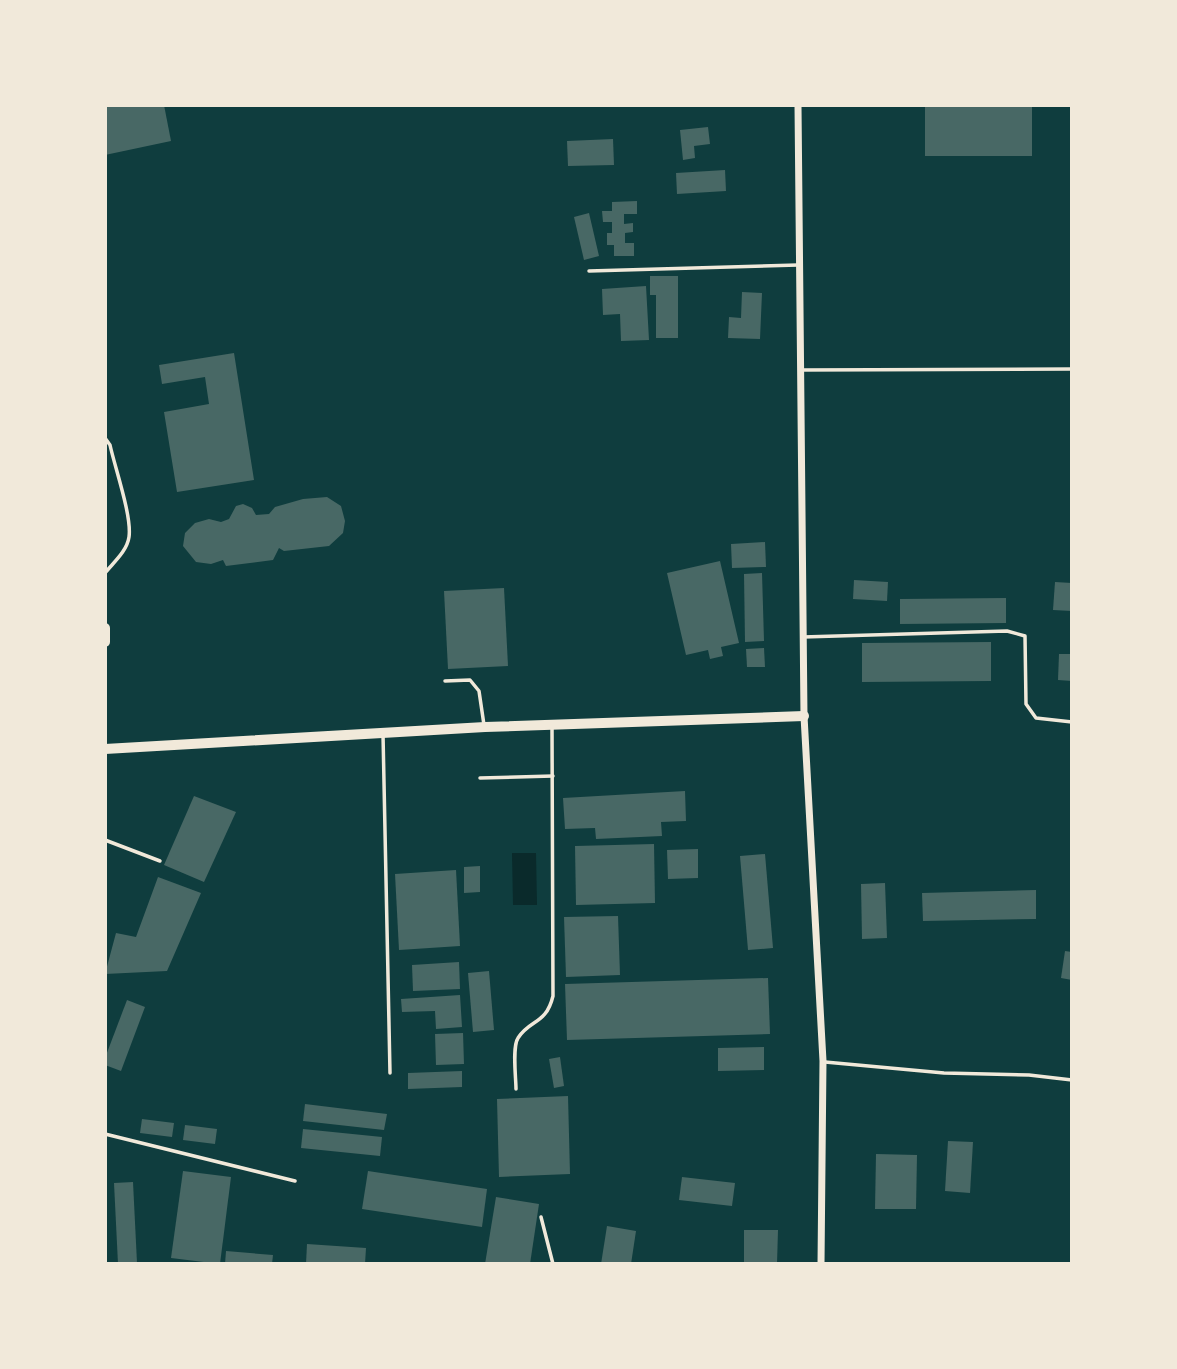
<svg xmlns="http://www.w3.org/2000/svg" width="1177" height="1369" font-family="'Work Sans',sans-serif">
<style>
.water{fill:#0a2a2b}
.building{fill:#486865}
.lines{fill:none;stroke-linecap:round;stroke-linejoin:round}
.service{stroke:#f1e9da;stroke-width:3.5}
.minor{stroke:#f1e9da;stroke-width:7}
.tertiary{stroke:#f1e9da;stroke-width:10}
</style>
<rect width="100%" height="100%" fill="#0f3d3e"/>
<path class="water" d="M512 853H536L537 905H513Z"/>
<g class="building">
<path d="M105 105H164L171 141 105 155Z"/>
<rect x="925" y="105" width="107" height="51"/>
<path d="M708 127 710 144 694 146 695 158 683 160 680 130Z"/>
<path d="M613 139 614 165 568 166 567 141Z"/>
<path d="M725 170 726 191 677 194 676 173Z"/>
<path d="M637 201V214H624V224L633 223V232L625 233V243H634V256H614V245H607V233H612V222H603L602 211H612V202Z"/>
<path d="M589 213 599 256 584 260 574 217Z"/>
<path d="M650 276H678V338H656V295H650Z"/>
<path d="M646 286 649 340 621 341 620 314 603 315 602 289Z"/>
<path d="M742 292 762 293 760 339 728 338 729 317 741 318Z"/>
<path d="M234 353 254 480 177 492 164 412 209 404 205 377 162 384 159 365Z"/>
<path d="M327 497 341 506 345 521 343 533 329 546 284 551 279 548 273 560 226 566 223 560 211 564 196 562 183 546 185 533 195 523 209 519 221 522 229 519 236 506 243 504 252 508 256 515 269 514 275 507 303 499Z"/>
<path d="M765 542 766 567 732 568 731 544Z"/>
<path d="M720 561 739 643 721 647 723 656 710 659 708 650 686 655 667 573Z"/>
<path d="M762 573 764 641 745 642 744 574Z"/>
<path d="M854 580 888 582 887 601 853 599Z"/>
<path d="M1055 582 1072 583V611L1053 610Z"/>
<path d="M504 588 508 666 448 669 444 591Z"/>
<path d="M1006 598V623L900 624V599Z"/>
<path d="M991 642V681L862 682V643Z"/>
<path d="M764 648 765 667H747L746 649Z"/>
<path d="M1059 654H1072V681L1058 680Z"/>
<path d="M685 791 686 821 661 822 662 836 596 839 595 828 565 829 563 798Z"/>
<path d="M194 796 236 812 204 882 164 865Z"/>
<path d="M654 844 655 903 576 905 575 846Z"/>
<path d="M698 849V878L668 879 667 850Z"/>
<path d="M765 854 773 948 748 950 740 856Z"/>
<path d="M480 866V892L464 893V867Z"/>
<path d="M456 870 460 946 399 950 395 874Z"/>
<path d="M158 877 201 893 167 971 105 974 116 933 136 937Z"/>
<path d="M885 883 887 938 862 939 861 884Z"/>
<path d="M1036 890V919L923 921 922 893Z"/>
<path d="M618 916 620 975 566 977 564 917Z"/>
<path d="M1065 951 1072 952V980L1061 978Z"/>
<path d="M459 962 460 989 413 991 412 965Z"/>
<path d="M489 971 494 1030 473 1032 468 973Z"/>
<path d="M768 978 770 1034 567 1040 565 984Z"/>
<path d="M460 995 462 1027 436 1029 435 1011 402 1012 401 999Z"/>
<path d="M127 1000 145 1007 121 1071 105 1065V1058Z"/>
<path d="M463 1033 464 1064 436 1065 435 1034Z"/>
<path d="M764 1047V1070L718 1071V1048Z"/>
<path d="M560 1057 564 1086 554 1088 549 1059Z"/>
<path d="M462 1071V1087L408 1089V1073Z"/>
<path d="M568 1096 570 1174 499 1177 497 1099Z"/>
<path d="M305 1104 387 1114 384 1130 303 1121Z"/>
<path d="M142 1119 174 1123 172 1137 140 1133Z"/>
<path d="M185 1125 217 1129 215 1144 183 1140Z"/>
<path d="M303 1129 382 1137 380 1156 301 1148Z"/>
<path d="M948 1141 973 1142 970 1193 945 1191Z"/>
<path d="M876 1154 917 1155 916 1209H875Z"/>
<path d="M183 1171 231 1177 220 1264 171 1258Z"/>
<path d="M368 1171 487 1189 482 1227 362 1209Z"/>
<path d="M682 1177 735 1183 732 1206 679 1200Z"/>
<path d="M133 1182 137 1263 118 1264 114 1183Z"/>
<path d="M496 1197 539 1204 530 1264H485Z"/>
<path d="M607 1226 636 1231 631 1264H601Z"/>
<path d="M744 1230H778L777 1264H744Z"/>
<path d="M307 1244 366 1248 365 1264H306Z"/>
<path d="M226 1251 273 1255 272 1264H225Z"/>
</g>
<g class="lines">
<g class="service">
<path d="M589 271 798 265"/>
<path d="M801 370 1072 369"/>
<path d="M105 438 110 445C115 468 132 516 129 537 127 551 114 562 105 573"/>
<path d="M803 637 1007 631 1025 636 1026 704 1036 718 1072 722"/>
<path d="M445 681 470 680 479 691 484 725"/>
<path d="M383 734 390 1073"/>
<path d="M480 778 553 776"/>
<path d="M105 840 160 861"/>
<path d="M825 1062 944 1073 1029 1075 1072 1080"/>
<path d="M516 1089C516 1078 512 1047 518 1038 530 1019 546 1025 553 996L552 727"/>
<path d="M105 1134 295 1181"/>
<path d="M541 1217 553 1264"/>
</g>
<path class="minor" d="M798 105 804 716 823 1061 821 1264"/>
<g class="tertiary">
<path d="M105 628V642"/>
<path d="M105 749 485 727 804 716"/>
</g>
</g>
<rect width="1177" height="1369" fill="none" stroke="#f1e9da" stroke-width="214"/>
</svg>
